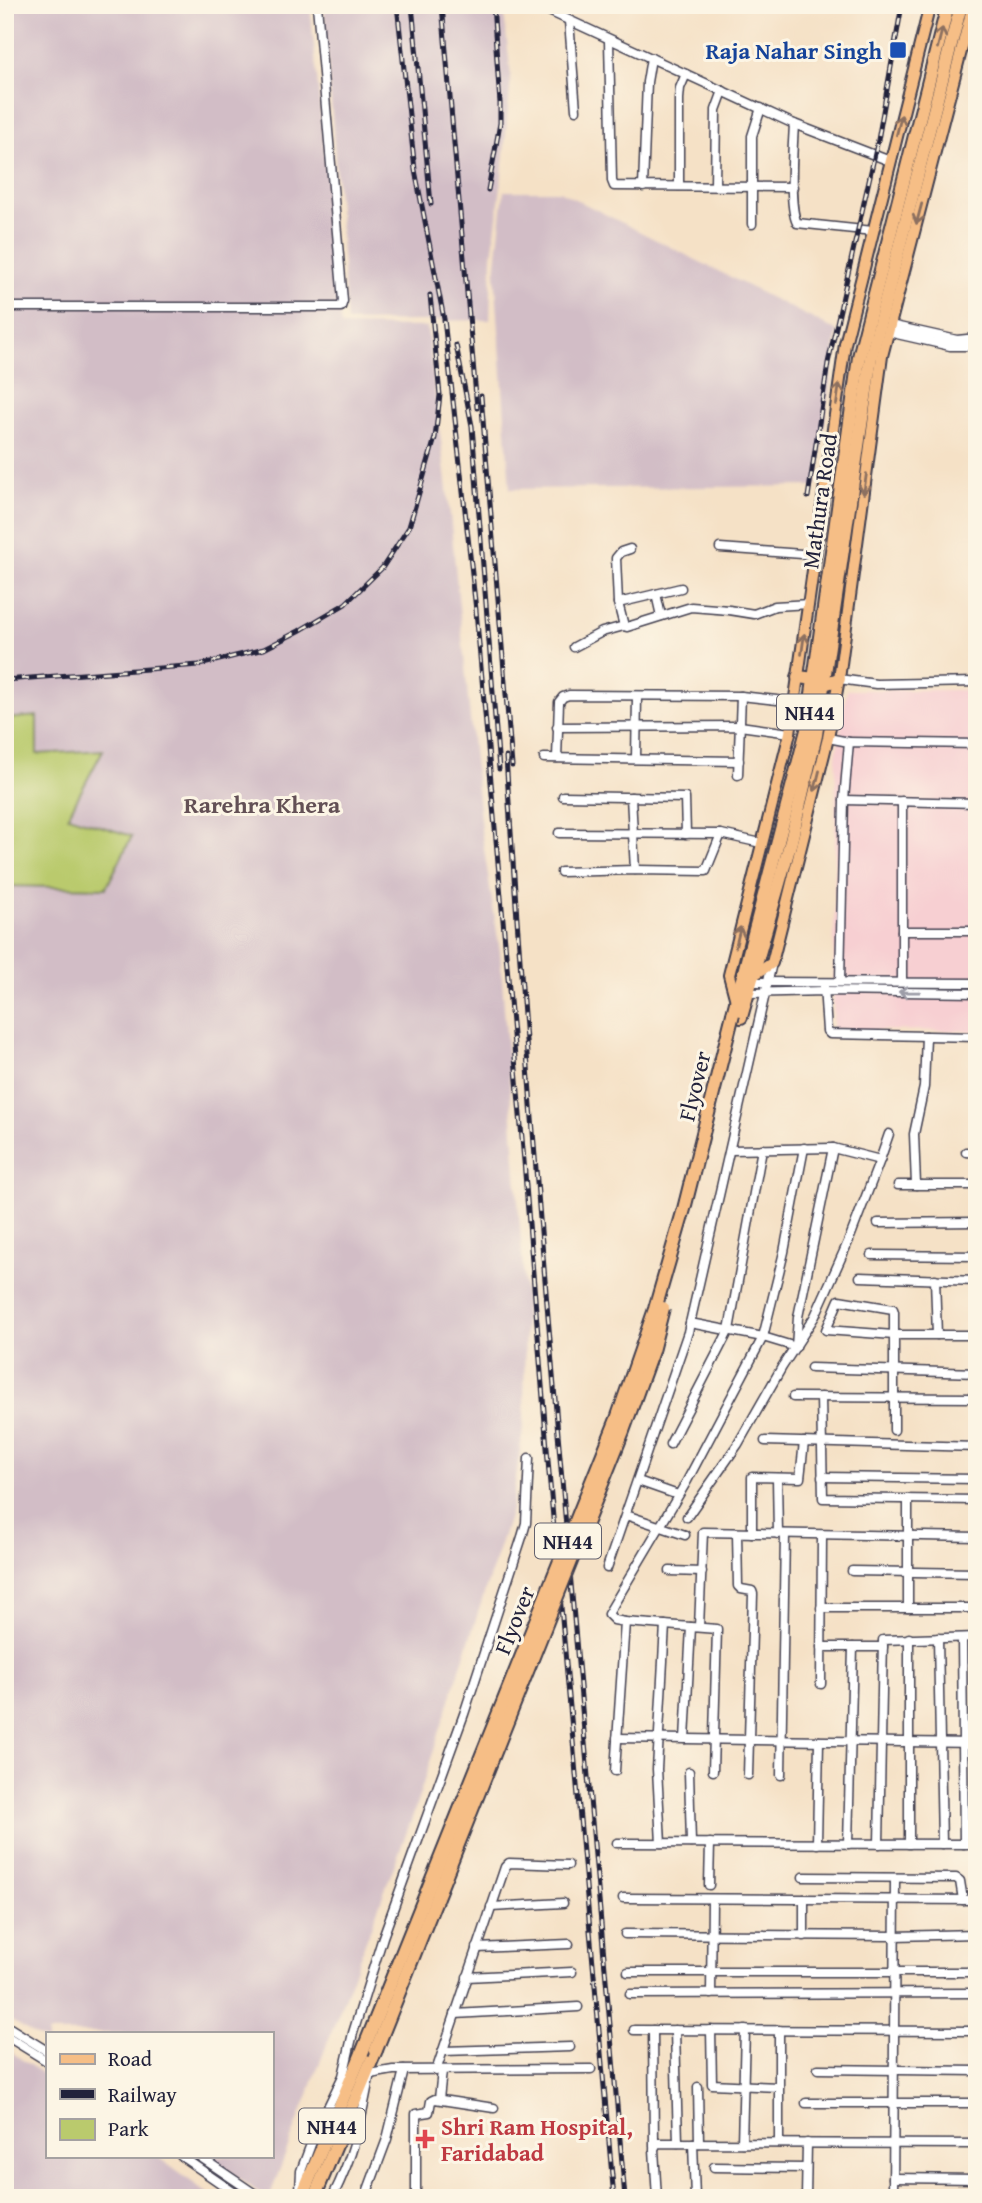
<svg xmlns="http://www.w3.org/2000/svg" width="982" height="2203" font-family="'Gentium Book Plus',serif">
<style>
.built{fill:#f7cfd2}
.industrial{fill:#d2bdc6}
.green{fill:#baca6d;stroke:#6e7654;stroke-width:2}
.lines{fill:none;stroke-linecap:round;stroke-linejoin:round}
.minor-casing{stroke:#423f50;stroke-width:11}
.major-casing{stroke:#423f50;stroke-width:14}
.highway-casing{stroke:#423f50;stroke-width:16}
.minor{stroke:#fff;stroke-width:8}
.major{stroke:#f6be86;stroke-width:10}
.highway{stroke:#f6be86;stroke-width:12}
.rail-casing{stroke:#22223b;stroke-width:5}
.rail{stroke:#fcf5e5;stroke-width:2.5;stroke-dasharray:8;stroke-linecap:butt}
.highway-bridge-casing{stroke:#423f50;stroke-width:16;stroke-linecap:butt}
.highway-bridge{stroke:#f6be86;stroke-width:12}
.oneway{stroke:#8c7060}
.oneway2{stroke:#9c9ca7}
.transit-dot{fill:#1a4fb4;stroke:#fcf5e5;stroke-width:2.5}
.health-dot{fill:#e0444e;stroke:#fcf5e5;stroke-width:2.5}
.labels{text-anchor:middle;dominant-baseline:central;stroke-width:6;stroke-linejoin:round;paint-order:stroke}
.shield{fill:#fcf5e5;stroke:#63616e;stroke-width:2}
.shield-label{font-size:21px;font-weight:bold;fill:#22223b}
.transit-label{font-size:23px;font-weight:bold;fill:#164399;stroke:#fcf5e5;text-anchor:end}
.street-label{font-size:23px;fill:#22223b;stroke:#fcf5e5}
.health-label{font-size:23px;font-weight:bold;fill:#be3a42;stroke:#fcf5e5;text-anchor:start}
.neighbourhood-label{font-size:24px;font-weight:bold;fill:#635055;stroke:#fcf5e5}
</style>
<rect width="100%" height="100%" fill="#fcf5e5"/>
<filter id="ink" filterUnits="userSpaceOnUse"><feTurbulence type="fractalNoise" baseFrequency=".0143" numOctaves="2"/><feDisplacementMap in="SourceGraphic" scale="14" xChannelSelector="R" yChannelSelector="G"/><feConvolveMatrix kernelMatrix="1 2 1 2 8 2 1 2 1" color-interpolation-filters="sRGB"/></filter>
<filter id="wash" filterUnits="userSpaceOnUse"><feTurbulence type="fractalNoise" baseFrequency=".00686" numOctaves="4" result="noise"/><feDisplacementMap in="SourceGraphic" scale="28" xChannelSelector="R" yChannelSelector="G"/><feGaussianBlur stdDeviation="1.57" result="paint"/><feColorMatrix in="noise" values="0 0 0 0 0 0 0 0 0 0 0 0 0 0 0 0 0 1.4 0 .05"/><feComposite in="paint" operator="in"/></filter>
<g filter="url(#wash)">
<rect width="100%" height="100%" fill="#f5e1c6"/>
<path class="built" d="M847 690H977V1031L833 1030 836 756Z"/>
<g class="industrial">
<path d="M5 5H310L341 326 427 327 450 514 481 830 500 952 525 1297 524 1424 511 1510 412 1818 269 2198H266L209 2156H271V2033H47V2042L5 2017Z"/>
<path d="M324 5H503L511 77 501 186 492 257 490 320 347 322Z"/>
<path d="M504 191H559L837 331 816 486 510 489 495 273Z"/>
<path d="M5 2048 47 2077V2156H156L214 2198H5Z"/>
</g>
<path class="green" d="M37 716V754L103 750 68 816 132 836 106 888 5 886V719Z"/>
</g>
<g filter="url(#ink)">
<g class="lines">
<g class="minor-casing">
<g id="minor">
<path d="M536 5 794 124 890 161"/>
<path d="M569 21 576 110"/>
<path d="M609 40 612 181 614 186 793 187"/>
<path d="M794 124C793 146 788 205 797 223L873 231"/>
<path d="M679 186V99L680 88 686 74"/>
<path d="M715 186 716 110 723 91"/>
<path d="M643 187 647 82 651 58"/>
<path d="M752 224V136L761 108"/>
<path d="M5 307H341L343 301 317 5"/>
<path d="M890 325 957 340 977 338"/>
<path d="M888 332 950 346H977"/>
<path d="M720 548 816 555"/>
<path d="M656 594 661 616"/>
<path d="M618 603 681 588"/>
<path d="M624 626 618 603 616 558 621 552 630 549"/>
<path d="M574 647 602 632 624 626 627 627 691 607 729 610 754 614 775 606 809 604"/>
<path d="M839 679 876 684 977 682"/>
<path d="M557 727 740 726 790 733"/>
<path d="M828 738 849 742"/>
<path d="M544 758 739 761"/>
<path d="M557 758 559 702 563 697 569 695 741 696 795 702"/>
<path d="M636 758 637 697"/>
<path d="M738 775 741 696"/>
<path d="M563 796 685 798 686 834"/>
<path d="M631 797 635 870"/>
<path d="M844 800 977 803"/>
<path d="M559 833 721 834"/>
<path d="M561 872 635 870 706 871 721 834 761 843"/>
<path d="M902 931H977"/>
<path d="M840 981 844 800 849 742 977 744"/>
<path d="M752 982 977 983"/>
<path d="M902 982V801"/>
<path d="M824 986 827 1031 830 1034 977 1037"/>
<path d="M749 993 824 991 977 993"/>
<path d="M966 1152 977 1153"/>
<path d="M880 1160 889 1134"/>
<path d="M898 1185H977"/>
<path d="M916 1185 914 1134 924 1087 926 1036"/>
<path d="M878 1223 977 1222"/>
<path d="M872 1255 977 1256"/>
<path d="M860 1277 977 1281"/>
<path d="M935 1279 937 1335"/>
<path d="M690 1323 763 1337 796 1347 798 1317 833 1148"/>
<path d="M811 1368 977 1373"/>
<path d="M793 1397 977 1398"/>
<path d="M821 1397 823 1498 977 1500"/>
<path d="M894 1430C894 1390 894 1351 894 1312L893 1309 839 1300 826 1330 894 1335H977"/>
<path d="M765 1441 977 1447"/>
<path d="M670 1444 729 1330 762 1149"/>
<path d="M822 1477 977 1479"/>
<path d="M777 1478 778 1534"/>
<path d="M638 1481 678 1495"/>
<path d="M908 1499V1608"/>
<path d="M626 1515 685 1535"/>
<path d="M687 1517 738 1444 782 1367 815 1316 849 1240 880 1160 833 1148 731 1150"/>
<path d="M737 1533 738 1586 741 1589 752 1591 753 1594 748 1775"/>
<path d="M752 1533V1477L800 1478 804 1442"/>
<path d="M607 1568 688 1332 772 963"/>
<path d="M670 1571 702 1572"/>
<path d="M852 1571 977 1573"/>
<path d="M821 1608H977"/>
<path d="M699 1627 703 1532 977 1537"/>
<path d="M938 1638 942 1844"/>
<path d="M962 1638 964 1844"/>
<path d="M821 1647H883"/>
<path d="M821 1684 822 1536"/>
<path d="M617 1738 977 1743"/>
<path d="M685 1739 691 1627"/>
<path d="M615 1771 625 1622"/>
<path d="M713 1771 717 1629 625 1622 614 1620 608 1614 687 1481 763 1337 784 1252 804 1148"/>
<path d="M689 1772 691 1843"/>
<path d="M781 1775 785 1534"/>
<path d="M617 1843 977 1844"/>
<path d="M661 1843 657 1769 665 1625"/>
<path d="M817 1844 819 1741"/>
<path d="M848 1844 853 1647"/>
<path d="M879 1844 883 1640 977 1637"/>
<path d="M909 1844V1638"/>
<path d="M803 1877 956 1878 960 1881 963 1900"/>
<path d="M709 1885 710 1843"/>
<path d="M623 1898 977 1900"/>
<path d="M491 1907 563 1903"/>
<path d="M625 1934 894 1936 977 1934"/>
<path d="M804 1936V1899"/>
<path d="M477 1948 569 1944"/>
<path d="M628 1972H977"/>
<path d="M467 1977 572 1972"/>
<path d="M630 1994 977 1993"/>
<path d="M711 1994 712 1899"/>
<path d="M455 2014 578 2007"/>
<path d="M5 2025 47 2051"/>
<path d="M634 2030 977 2031"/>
<path d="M653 2030 654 2146"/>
<path d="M675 2030 678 2143"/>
<path d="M711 2030 712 2084 779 2087"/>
<path d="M5 2035 47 2061"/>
<path d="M443 2051 570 2047"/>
<path d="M818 2069 977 2071"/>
<path d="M436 2071 505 1867 509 1863 568 1865"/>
<path d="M370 2074 393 2070 591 2069"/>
<path d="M698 2087 699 2143"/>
<path d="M439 2099 442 2071"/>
<path d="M806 2103H977"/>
<path d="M693 2143 695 2198"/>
<path d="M742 2143 745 2030"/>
<path d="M779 2143V2030"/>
<path d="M181 2156 242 2198"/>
<path d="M199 2156 261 2198"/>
<path d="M714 2167 806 2168"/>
<path d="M893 2178 977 2179"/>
<path d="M300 2191 301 2171 314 2136 343 2076 353 2033 383 1937 464 1714 522 1537 526 1523 529 1458"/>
<path d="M332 2198C354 2154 360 2126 369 2078"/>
<path d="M365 2198 387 2139 404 2070"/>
<path d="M416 2198V2114L429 2112 431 2101 435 2099 494 2108"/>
<path d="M657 2198 654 2149 657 2143 977 2144"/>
<path d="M806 2198 807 2143"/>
<path d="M893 2198 895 1879"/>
</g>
</g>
<g class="major-casing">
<g id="major">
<path d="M754 975 772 963 828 738 839 679 882 356 973 5"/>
<path d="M736 1001 729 975 790 733 845 344 930 5"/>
</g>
</g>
<g class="highway-casing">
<g id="highway">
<path d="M798 677 815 679"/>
<path d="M824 684 839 679"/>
<path d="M733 1014 807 730 859 357 948 5"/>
<path d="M741 1017 791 841 816 735 871 357 961 5"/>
<path d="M301 2198 362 2053"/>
<path d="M314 2198 376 2050"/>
</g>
</g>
<use href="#minor" class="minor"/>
<use href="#major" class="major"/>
<use href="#highway" class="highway"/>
<g class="rail-casing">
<g id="rail">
<path d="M397 5 415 170 444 319 476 610 524 1161 549 1473 614 2198"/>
<path d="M412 5 431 204"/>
<path d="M442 5 477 408"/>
<path d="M488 190 500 123V103L493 5"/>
<path d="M456 345 472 426 499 769"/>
<path d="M481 396 512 766"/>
<path d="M808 497 828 363 878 140 902 5"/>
<path d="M5 680 199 665 264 649 299 631 345 604 382 568 409 527 435 438 440 395 430 295"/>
<path d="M506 757C537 1238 584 1718 625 2198"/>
</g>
</g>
<use href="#rail" class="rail"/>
<g class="highway-bridge-casing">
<g id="highway-bridge">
<path d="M376 2050 623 1431 652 1351 663 1308"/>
<path d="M362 2053 617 1419 655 1309 684 1209 733 1014"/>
</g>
</g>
<use href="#highway-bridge" class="highway-bridge"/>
</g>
<defs><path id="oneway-shaft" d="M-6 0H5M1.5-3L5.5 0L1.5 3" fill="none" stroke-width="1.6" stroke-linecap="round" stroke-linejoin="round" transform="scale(1.75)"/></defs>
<g class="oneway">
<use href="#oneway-shaft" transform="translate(940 38) rotate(-76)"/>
<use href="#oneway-shaft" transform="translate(899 125) rotate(-76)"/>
<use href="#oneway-shaft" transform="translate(919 214) rotate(105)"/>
<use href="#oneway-shaft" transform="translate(838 394) rotate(-82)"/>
<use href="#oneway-shaft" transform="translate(865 484) rotate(98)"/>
<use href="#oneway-shaft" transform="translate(803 644) rotate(-82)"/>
<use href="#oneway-shaft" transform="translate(817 781) rotate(104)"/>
<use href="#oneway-shaft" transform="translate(738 937) rotate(-76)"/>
</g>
<use class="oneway2" href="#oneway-shaft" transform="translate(909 992) rotate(-179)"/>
</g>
<rect class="transit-dot" x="889" y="41" width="18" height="18" rx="3.5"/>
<path class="health-dot" d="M421.5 2128.5h7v7h7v7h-7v7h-7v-7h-7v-7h7z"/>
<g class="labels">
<g class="shield">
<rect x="777" y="694.5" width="66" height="35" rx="5"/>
<rect x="535" y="1523.5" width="66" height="35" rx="5"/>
<rect x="299" y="2108.5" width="66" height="35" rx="5"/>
</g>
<g class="shield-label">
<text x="810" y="712">NH44</text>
<text x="568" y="1541">NH44</text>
<text x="332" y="2126">NH44</text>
</g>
<g class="transit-label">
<text x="882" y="50">Raja Nahar Singh</text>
</g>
<g class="street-label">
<text transform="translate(819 501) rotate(-82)">Mathura Road</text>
<text transform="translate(694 1086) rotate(-76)">Flyover</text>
<text transform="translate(514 1620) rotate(-68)">Flyover</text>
</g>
<g class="health-label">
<text x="441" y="2126">Shri Ram Hospital,<tspan x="441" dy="26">Faridabad</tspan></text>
</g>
<g class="neighbourhood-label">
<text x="262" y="804">Rarehra Khera</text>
</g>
</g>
<rect width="982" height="2203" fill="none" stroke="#fcf5e5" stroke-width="28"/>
<rect x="46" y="2032" width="228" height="126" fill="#fcf5e5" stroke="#a5a1a1" stroke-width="2"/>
<rect x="60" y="2054" width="35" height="10" fill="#f6be86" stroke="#a5a1a1" stroke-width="2"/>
<text x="108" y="2066" font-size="21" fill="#22223b">Road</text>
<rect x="60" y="2089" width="35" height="10" fill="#22223b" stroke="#a5a1a1" stroke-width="2"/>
<text x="108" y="2102" font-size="21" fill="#22223b">Railway</text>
<rect x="60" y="2119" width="35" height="21" fill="#baca6d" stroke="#a5a1a1" stroke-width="2"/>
<text x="108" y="2136" font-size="21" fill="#22223b">Park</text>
</svg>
